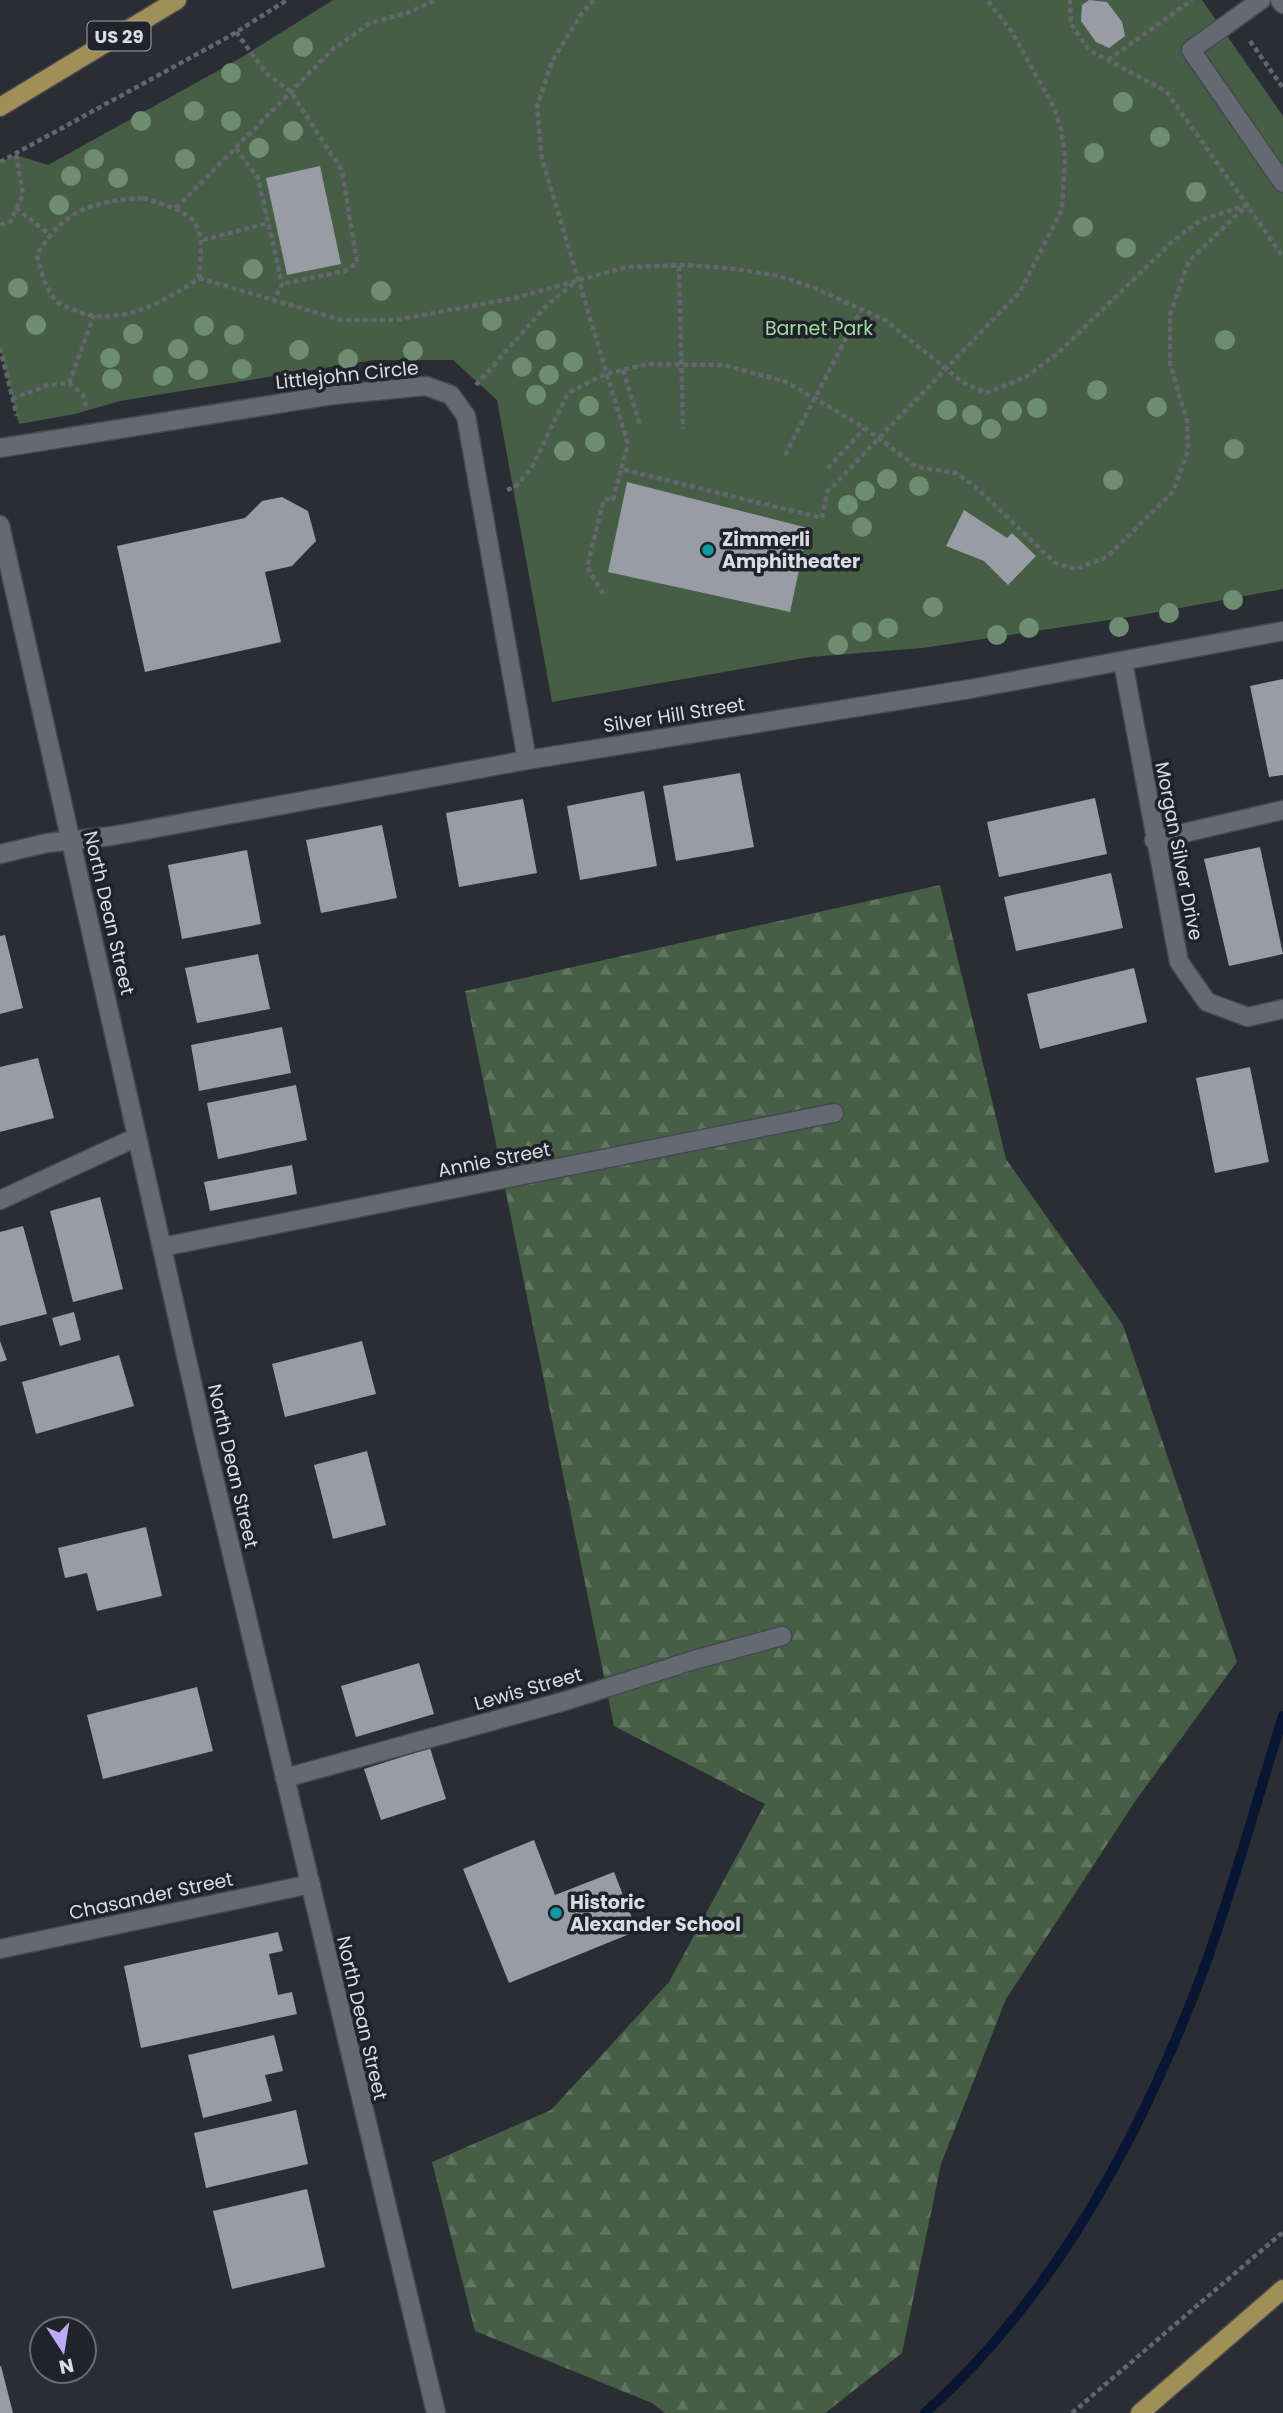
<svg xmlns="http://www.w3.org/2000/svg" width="1283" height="2413" font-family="Poppins,sans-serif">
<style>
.forest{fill:url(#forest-firs)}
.park{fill:#455e45}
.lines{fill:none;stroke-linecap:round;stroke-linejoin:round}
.stream{stroke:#081633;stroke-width:10}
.building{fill:#999ca5}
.minor-casing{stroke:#46494f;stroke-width:21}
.major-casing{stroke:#46494f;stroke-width:21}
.path{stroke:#63666c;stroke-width:4.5;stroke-dasharray:5 3.5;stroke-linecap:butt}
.minor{stroke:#656971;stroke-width:18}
.major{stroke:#a09057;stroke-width:18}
.tree{fill:#6d8c72}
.culture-dot{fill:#0f9aa8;stroke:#20232a;stroke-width:2.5}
.labels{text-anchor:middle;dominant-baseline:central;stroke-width:7;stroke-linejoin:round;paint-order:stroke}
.shield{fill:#20232a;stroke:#a3a5ab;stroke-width:2}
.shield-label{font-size:18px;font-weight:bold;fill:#dbdde2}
.park-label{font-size:19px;fill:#a3d9a5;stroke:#20232a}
.street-label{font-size:19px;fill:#dbdde2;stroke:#20232a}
.poi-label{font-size:19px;font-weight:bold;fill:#dbdde2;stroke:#20232a;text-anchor:start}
</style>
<defs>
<pattern id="forest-firs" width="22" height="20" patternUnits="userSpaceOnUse" patternTransform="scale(1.75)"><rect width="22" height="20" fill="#455e45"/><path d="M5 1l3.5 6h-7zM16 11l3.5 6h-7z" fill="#5f7560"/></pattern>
</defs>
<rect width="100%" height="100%" fill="#2a2d34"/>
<path class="forest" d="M940 885 1006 1159 1123 1325 1237 1662 1136 1800 1006 1999 941 2164 902 2353 825 2413H665L652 2403 475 2331 432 2162 551 2110 669 1982 765 1804 614 1726 465 991Z"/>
<path class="park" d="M333 0H1202L1283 116V589L1136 616 923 648 810 657 552 702 497 400 453 360H374L120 401 75 414 19 424 0 348V162L16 155 48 165 237 60Z"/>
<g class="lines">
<path class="stream" d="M925 2413C1056 2295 1140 2137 1202 1974 1233 1890 1256 1802 1283 1716"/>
</g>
<g class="building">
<path d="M1089 0 1107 2 1122 22 1125 36 1109 48 1096 42 1081 21 1082 5Z"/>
<path d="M320 166 341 264 287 275 266 178Z"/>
<path d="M627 482 808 528 790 612 608 572Z"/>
<path d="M282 497 308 511 316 541 292 566 265 572 281 642 145 672 117 546 245 518 262 501Z"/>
<path d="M964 510 1007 538 1012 533 1036 556 1008 585 984 561 946 546Z"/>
<path d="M1283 679V775L1269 777 1250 686Z"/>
<path d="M740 773 754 847 676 861 663 786Z"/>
<path d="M644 791 657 866 580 880 567 806Z"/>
<path d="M1095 798 1107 854 999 877 987 822Z"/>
<path d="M523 799 537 873 459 887 446 813Z"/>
<path d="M382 825 397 898 321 913 306 840Z"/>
<path d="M1260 847 1283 954 1229 966 1204 859Z"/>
<path d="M247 850 261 924 182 939 168 865Z"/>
<path d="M1111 873 1123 928 1016 951 1004 897Z"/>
<path d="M5 935 23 1008 0 1014V936Z"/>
<path d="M258 954 270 1009 197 1023 185 968Z"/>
<path d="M1134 968 1147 1022 1040 1049 1027 994Z"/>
<path d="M282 1027 291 1073 199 1091 191 1045Z"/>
<path d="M38 1058 54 1118 0 1132V1067Z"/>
<path d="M1250 1067 1269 1162 1215 1173 1196 1078Z"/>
<path d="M296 1085 307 1140 218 1159 207 1103Z"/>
<path d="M292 1165 297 1194 210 1211 204 1182Z"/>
<path d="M100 1197 123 1289 73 1302 50 1211Z"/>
<path d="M23 1226 47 1314 0 1326V1232Z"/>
<path d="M74 1312 81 1340 60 1346 52 1318Z"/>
<path d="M0 1341 7 1360 0 1362Z"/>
<path d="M362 1341 376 1394 285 1417 272 1364Z"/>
<path d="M119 1355 134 1406 36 1434 22 1382Z"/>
<path d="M367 1451 386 1525 333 1539 314 1465Z"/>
<path d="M146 1527 162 1596 97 1611 87 1573 65 1578 58 1548Z"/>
<path d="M419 1663 434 1714 356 1737 341 1686Z"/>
<path d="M197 1687 213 1751 103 1779 87 1715Z"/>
<path d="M430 1748 446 1799 381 1820 364 1769Z"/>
<path d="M534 1840 555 1895 614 1872 637 1931 509 1983 463 1869Z"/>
<path d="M278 1932 283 1951 269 1954 278 1995 292 1992 297 2014 141 2048 124 1966Z"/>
<path d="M274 2035 283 2071 265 2075 272 2101 203 2118 188 2055Z"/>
<path d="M296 2110 308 2164 206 2188 194 2133Z"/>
<path d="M307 2189 325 2267 232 2289 213 2211Z"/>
<path d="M0 2366H1L13 2413H0Z"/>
</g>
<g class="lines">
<g class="minor-casing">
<g id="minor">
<path d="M1261 0 1191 50 1283 183"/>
<path d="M1280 0 1283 4"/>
<path d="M0 448 333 395 426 386 451 395 466 416 527 760"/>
<path d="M0 525 207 1449 436 2413"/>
<path d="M1123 662 1179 962 1207 1002 1248 1017 1283 1009"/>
<path d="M1154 840 1283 810"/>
<path d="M0 854 47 843 112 836 527 760 970 689 1283 631"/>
<path d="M0 1200 137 1137"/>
<path d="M162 1247 834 1113"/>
<path d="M285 1778 565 1701 694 1660 782 1636"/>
<path d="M0 1949 311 1884"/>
</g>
</g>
<g class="major-casing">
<g id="major">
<path d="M0 107 177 0"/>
<path d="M1140 2413 1283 2289"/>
</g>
</g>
<g class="path">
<path d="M594 0 582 13 552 61 537 107 542 159 628 444 621 469 822 518 827 492 1020 292 1062 209 1065 156 1061 129 1053 106 1012 32 987 0"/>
<path d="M236 32 266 73 291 92 342 171 357 263 345 271 282 284"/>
<path d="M1250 41 1283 88"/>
<path d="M1108 60 1192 0"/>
<path d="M236 148 258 178 282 284 273 302"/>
<path d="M0 162 230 36 287 0"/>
<path d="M143 198C199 215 205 219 199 278 165 302 116 329 74 310 68 307 59 305 55 300 44 286 41 271 37 255 63 210 92 201 143 198Z"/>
<path d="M16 208 49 234"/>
<path d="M176 208 332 50 370 23 410 12 436 0"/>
<path d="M0 225 11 221 23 194 16 155"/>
<path d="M203 240 268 223"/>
<path d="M679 266 683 429"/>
<path d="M199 278 341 320H396L515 298 626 267 686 265 736 269 779 276 812 287 885 320 964 383 986 393 1026 377 1057 354 1172 242 1201 220 1247 205 1283 257"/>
<path d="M0 348 17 416"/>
<path d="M623 370 640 425"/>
<path d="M69 383 94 315"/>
<path d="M476 385 546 306 574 283"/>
<path d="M12 399 48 385 69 383 83 395 86 406"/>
<path d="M785 455 862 308"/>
<path d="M828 468 865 428"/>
<path d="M507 490 515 487 531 469 568 393 605 374 648 364 724 365 786 382 865 428 917 467 956 473 976 487 1055 563 1076 569 1107 557 1173 492 1188 450 1187 421 1170 364V314L1189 261 1247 205 1166 91 1089 50 1071 24 1070 0"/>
<path d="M603 594 587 567 604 499 613 500 621 469"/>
<path d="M1072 2413 1283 2232"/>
</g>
<use href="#minor" class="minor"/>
<use href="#major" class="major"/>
</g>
<g class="tree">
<circle cx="303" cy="47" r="10"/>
<circle cx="231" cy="73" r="10"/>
<circle cx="1123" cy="102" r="10"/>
<circle cx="194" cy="111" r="10"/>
<circle cx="141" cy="121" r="10"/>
<circle cx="231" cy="121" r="10"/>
<circle cx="293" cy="131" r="10"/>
<circle cx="1160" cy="137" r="10"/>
<circle cx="259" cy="148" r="10"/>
<circle cx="1094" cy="153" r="10"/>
<circle cx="94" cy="159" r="10"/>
<circle cx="185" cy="159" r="10"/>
<circle cx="71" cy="176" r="10"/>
<circle cx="118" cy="178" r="10"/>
<circle cx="1196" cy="192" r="10"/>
<circle cx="59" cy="205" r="10"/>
<circle cx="1083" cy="227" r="10"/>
<circle cx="1126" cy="248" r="10"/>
<circle cx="253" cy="269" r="10"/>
<circle cx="18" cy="288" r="10"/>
<circle cx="381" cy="291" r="10"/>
<circle cx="492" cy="321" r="10"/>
<circle cx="36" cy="325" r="10"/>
<circle cx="204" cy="326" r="10"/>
<circle cx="133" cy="334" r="10"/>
<circle cx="234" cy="335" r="10"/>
<circle cx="546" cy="340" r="10"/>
<circle cx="1225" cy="340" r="10"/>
<circle cx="178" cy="349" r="10"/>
<circle cx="299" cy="350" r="10"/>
<circle cx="413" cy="351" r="10"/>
<circle cx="110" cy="358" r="10"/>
<circle cx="348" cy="359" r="10"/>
<circle cx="573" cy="362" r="10"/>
<circle cx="522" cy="367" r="10"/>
<circle cx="242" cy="369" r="10"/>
<circle cx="198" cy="370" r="10"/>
<circle cx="549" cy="375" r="10"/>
<circle cx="163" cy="376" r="10"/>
<circle cx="112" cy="379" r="10"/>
<circle cx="1097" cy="390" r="10"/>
<circle cx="536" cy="395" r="10"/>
<circle cx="589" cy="406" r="10"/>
<circle cx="1157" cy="407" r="10"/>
<circle cx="1037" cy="408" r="10"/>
<circle cx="947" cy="410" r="10"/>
<circle cx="1012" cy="411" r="10"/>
<circle cx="972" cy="415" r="10"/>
<circle cx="991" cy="429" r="10"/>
<circle cx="595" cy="442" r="10"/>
<circle cx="1234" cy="449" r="10"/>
<circle cx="564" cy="451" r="10"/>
<circle cx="887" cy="479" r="10"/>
<circle cx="1113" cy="480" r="10"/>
<circle cx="919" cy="486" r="10"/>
<circle cx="865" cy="491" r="10"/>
<circle cx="848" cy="505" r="10"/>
<circle cx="862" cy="527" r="10"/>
<circle cx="1233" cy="600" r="10"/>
<circle cx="933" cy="607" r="10"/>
<circle cx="1169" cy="613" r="10"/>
<circle cx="1119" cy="627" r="10"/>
<circle cx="888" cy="628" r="10"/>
<circle cx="1029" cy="628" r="10"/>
<circle cx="862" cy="632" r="10"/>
<circle cx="997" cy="635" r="10"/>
<circle cx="838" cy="645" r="10"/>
</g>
<g class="culture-dot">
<circle cx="708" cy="550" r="7"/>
<circle cx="556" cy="1913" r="7"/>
</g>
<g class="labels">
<rect class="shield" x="87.5" y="21.5" width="63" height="29" rx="5"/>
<g class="shield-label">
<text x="119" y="36">US 29</text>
</g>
<g class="park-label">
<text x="819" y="328">Barnet Park</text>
</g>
<g class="street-label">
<text transform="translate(347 375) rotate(-6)">Littlejohn Circle</text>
<text transform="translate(674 715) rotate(-9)">Silver Hill Street</text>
<text transform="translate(1179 851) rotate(79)">Morgan Silver Drive</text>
<text transform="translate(109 913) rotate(77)">North Dean Street</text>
<text transform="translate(494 1160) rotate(-11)">Annie Street</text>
<text transform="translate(233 1466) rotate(77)">North Dean Street</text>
<text transform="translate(528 1689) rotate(-16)">Lewis Street</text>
<text transform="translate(151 1896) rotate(-12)">Chasander Street</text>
<text transform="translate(362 2018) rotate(77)">North Dean Street</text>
</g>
<g class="poi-label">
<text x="722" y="539">Zimmerli<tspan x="722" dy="22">Amphitheater</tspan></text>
<text x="570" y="1902">Historic<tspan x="570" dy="22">Alexander School</tspan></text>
</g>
</g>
<g transform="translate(63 2350) rotate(168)"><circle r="33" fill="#20232a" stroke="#6b6d74" stroke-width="2"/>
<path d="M0-5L12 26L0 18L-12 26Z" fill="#bcaaf6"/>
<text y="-10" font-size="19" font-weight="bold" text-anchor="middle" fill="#dbdde2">N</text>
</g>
</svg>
